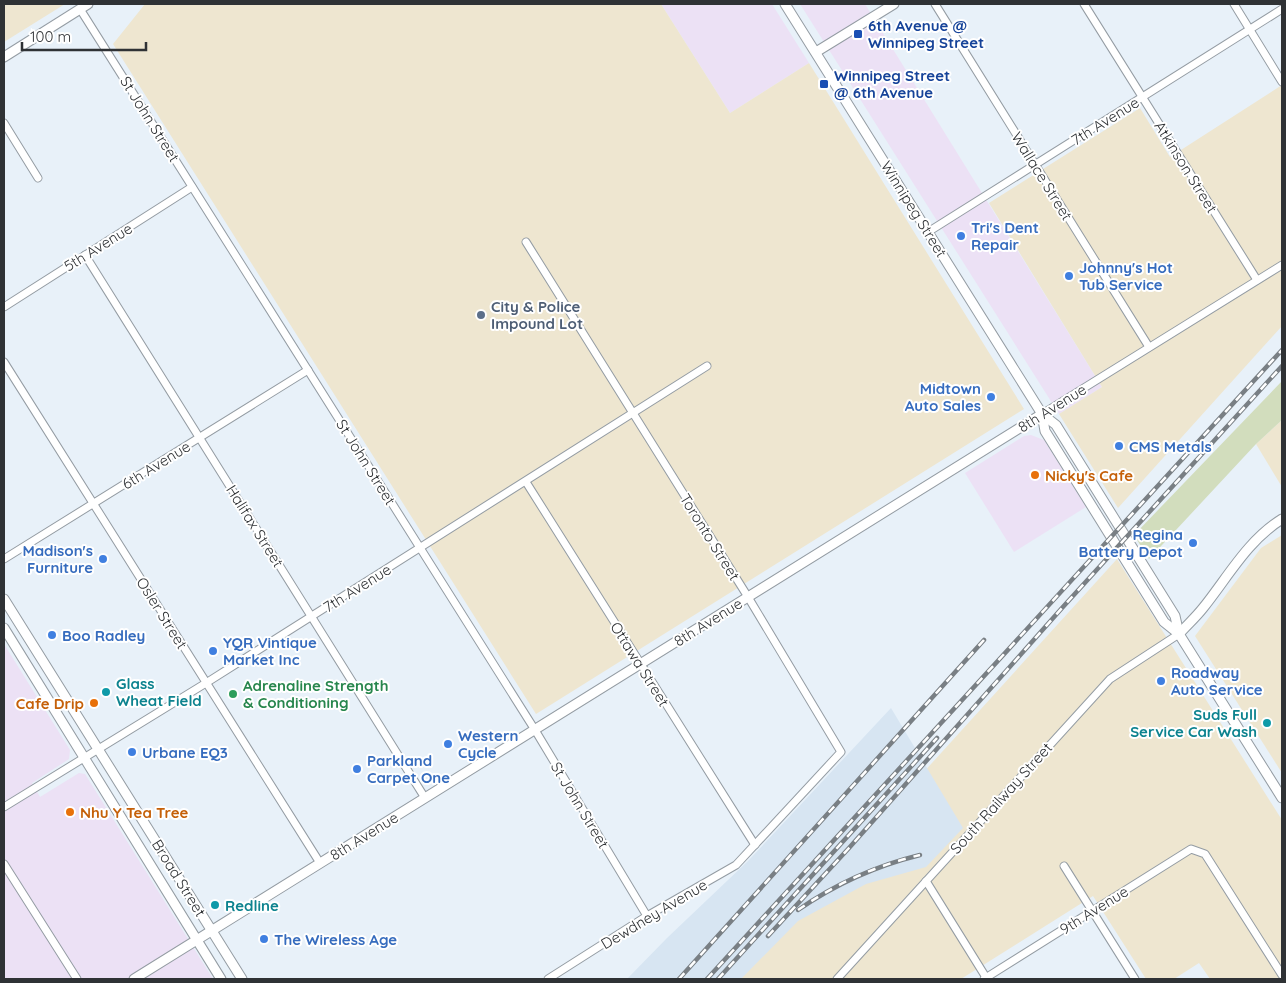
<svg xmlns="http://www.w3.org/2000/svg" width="1286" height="983" font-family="Quicksand,sans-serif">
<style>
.commercial{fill:#ece1f5}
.industrial{fill:#eee6d0}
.built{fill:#d7e5f2}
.green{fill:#d2ddbd}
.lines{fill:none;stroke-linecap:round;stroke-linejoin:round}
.street-casing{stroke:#949ca3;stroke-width:9}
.secondary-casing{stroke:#949ca3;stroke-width:11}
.street{stroke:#fff;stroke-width:7}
.secondary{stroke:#fff;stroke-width:9}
.rail-casing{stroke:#797f84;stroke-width:4.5}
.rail{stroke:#fff;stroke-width:2.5;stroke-dasharray:8;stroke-linecap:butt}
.transit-dot{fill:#1a4fb4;stroke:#fff;stroke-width:2}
.shop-dot{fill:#3f7fe0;stroke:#fff;stroke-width:2}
.service-dot{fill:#5c6f8a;stroke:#fff;stroke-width:2}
.food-dot{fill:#e8710a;stroke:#fff;stroke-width:2}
.culture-dot{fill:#0f9aa8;stroke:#fff;stroke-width:2}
.leisure-dot{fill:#2e9e5b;stroke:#fff;stroke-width:2}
.labels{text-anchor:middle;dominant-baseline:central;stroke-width:4;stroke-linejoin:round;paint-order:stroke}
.transit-label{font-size:15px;font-weight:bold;fill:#164399;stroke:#fff;text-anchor:start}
.street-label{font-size:15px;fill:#2f3235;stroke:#fff}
.shop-label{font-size:15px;font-weight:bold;fill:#366cbe;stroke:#fff;text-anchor:start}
.service-label{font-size:15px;font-weight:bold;fill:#4e5e75;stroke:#fff;text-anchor:start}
.food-label{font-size:15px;font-weight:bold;fill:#c56008;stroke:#fff;text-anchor:start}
.culture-label{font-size:15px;font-weight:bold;fill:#0d838f;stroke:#fff;text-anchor:start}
.leisure-label{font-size:15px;font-weight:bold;fill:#27864d;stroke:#fff;text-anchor:start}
</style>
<rect width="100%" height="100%" fill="#e8f1f9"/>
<g class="commercial">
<path d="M661 4H772L809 63 730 113Z"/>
<path d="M800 4H865L1102 387 1059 414Z"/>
<path d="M1031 435 1044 440 1086 507 1014 552 965 473 1024 436Z"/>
<path d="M4 644 70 750 69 759 32 783 40 797 79 773 85 774 213 979H4Z"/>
</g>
<g class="industrial">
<path d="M4 4H65L4 42Z"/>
<path d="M145 4H661L730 113 809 63 1024 409 536 714 113 44Z"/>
<path d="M1282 85V326L1118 508 1059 414 1102 387 989 203 1140 108 1170 157Z"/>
<path d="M1282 420V487L1256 444Z"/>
<path d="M1282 535V773L1195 636 1261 548Z"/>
<path d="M1117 559 1282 820V979H1210L1199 963 1174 979H1146L1093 896 961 979H736Z"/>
</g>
<path class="built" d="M891 708 963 828 926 867 866 884 798 921 741 979H627L667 938 748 861Z"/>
<path class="green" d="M1282 381V420L1256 444 1149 559 1134 535Z"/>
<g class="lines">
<g class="street-casing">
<g id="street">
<path d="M935 4 1149 347"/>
<path d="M1084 4 1257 280"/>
<path d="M1234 4 1282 82"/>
<path d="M80 9 535 730 647 916"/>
<path d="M4 123 38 178"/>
<path d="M928 232 1282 9"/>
<path d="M526 242 748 597 841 752 736 865 647 916 548 979"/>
<path d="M85 255 425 798"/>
<path d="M4 307 192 187"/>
<path d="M4 362 320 863"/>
<path d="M1042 414 1282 265"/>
<path d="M526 482 755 845"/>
<path d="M4 559 308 370"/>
<path d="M4 807 206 683 707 366"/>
<path d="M4 864 77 979"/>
<path d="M1064 866 1135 979"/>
<path d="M926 881 987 979"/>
<path d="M837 979 1110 679 1179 634"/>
<path d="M984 979 1191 849 1205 854 1282 975"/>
</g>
</g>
<g class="secondary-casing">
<g id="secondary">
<path d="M785 4 1042 414 1056 425 1175 616 1179 634 1282 798"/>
<path d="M816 52 894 4"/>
<path d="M4 57 88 4"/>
<path d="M1042 414 1045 431 1164 622 1179 634"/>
<path d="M4 599 242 979"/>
<path d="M4 628 221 979"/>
<path d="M1179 634C1187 625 1196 617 1203 608 1228 577 1247 541 1282 519"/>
<path d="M134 979 1042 414"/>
</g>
</g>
<use href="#street" class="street"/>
<use href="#secondary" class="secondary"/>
<g class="rail-casing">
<g id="rail">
<path d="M798 910C837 883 875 866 920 855"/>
<path d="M768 936 849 848 1062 608 1282 366"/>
<path d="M679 979 984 640"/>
<path d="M707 979 1282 350"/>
<path d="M718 979 937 738"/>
</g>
</g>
<use href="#rail" class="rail"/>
</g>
<g class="transit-dot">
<rect x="853" y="29" width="10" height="10" rx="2.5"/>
<rect x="819" y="79" width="10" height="10" rx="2.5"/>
</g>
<g class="shop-dot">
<circle cx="961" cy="236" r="5"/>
<circle cx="1069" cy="276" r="5"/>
<circle cx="991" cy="397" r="5"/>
<circle cx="1119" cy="446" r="5"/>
<circle cx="1193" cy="543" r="5"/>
<circle cx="103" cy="559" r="5"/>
<circle cx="52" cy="635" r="5"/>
<circle cx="213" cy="651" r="5"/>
<circle cx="1161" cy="681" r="5"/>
<circle cx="448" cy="744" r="5"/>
<circle cx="132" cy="752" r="5"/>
<circle cx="357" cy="769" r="5"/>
<circle cx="264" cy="939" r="5"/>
</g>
<circle class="service-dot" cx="481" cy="315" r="5"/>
<g class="food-dot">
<circle cx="1035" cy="475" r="5"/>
<circle cx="94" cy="703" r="5"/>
<circle cx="70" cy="812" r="5"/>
</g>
<g class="culture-dot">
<circle cx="106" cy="692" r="5"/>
<circle cx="1267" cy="723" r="5"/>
<circle cx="215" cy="905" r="5"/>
</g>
<circle class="leisure-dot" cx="233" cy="694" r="5"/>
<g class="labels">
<g class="transit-label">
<text x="868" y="25">6th Avenue @<tspan x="868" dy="17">Winnipeg Street</tspan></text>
<text x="834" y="75">Winnipeg Street<tspan x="834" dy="17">@ 6th Avenue</tspan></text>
</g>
<g class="street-label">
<text transform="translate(150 119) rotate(58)">St John Street</text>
<text transform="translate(1105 121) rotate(-32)">7th Avenue</text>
<text transform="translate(1186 167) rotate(58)">Atkinson Street</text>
<text transform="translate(1042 176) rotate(58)">Wallace Street</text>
<text transform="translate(914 209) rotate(58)">Winnipeg Street</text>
<text transform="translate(98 247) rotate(-32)">5th Avenue</text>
<text transform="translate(1052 408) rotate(-32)">8th Avenue</text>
<text transform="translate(366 462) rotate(58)">St John Street</text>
<text transform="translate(156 465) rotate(-32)">6th Avenue</text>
<text transform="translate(255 526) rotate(58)">Halifax Street</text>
<text transform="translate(710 537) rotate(58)">Toronto Street</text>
<text transform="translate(357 588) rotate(-32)">7th Avenue</text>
<text transform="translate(162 613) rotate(58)">Osler Street</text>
<text transform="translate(708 622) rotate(-32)">8th Avenue</text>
<text transform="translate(640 664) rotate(58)">Ottawa Street</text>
<text transform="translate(1001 798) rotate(-48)">South Railway Street</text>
<text transform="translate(580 805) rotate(59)">St John Street</text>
<text transform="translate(364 836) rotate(-32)">8th Avenue</text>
<text transform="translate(179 878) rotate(58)">Broad Street</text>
<text transform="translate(1094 910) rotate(-32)">9th Avenue</text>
<text transform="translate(654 914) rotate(-31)">Dewdney Avenue</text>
</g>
<g class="shop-label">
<text x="971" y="227">Tri's Dent<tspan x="971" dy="17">Repair</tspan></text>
<text x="1079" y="267">Johnny's Hot<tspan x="1079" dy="17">Tub Service</tspan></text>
<text x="981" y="388" text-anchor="end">Midtown<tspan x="981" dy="17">Auto Sales</tspan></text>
<text x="1129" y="446">CMS Metals</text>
<text x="1183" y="534" text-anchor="end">Regina<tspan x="1183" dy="17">Battery Depot</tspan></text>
<text x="93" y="550" text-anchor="end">Madison's<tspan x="93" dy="17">Furniture</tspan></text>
<text x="62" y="635">Boo Radley</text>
<text x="223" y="642">YQR Vintique<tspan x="223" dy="17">Market Inc</tspan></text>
<text x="1171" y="672">Roadway<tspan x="1171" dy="17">Auto Service</tspan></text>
<text x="458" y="735">Western<tspan x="458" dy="17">Cycle</tspan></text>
<text x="142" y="752">Urbane EQ3</text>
<text x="367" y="760">Parkland<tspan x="367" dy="17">Carpet One</tspan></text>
<text x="274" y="939">The Wireless Age</text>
</g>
<g class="service-label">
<text x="491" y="306">City &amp; Police<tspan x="491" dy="17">Impound Lot</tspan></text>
</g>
<g class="food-label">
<text x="1045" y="475">Nicky's Cafe</text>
<text x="84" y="703" text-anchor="end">Cafe Drip</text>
<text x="80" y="812">Nhu Y Tea Tree</text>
</g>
<g class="culture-label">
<text x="116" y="683">Glass<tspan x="116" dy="17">Wheat Field</tspan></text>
<text x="1257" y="714" text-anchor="end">Suds Full<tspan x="1257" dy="17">Service Car Wash</tspan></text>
<text x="225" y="905">Redline</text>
</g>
<g class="leisure-label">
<text x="243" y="685">Adrenaline Strength<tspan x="243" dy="17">&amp; Conditioning</tspan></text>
</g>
</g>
<rect width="1286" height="983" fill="none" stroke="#2f3235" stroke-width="10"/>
<path d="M22 42v8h124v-8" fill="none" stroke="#2f3235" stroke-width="2.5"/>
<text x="30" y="42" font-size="15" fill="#2f3235" stroke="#ffffff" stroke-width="4" paint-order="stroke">100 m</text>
</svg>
